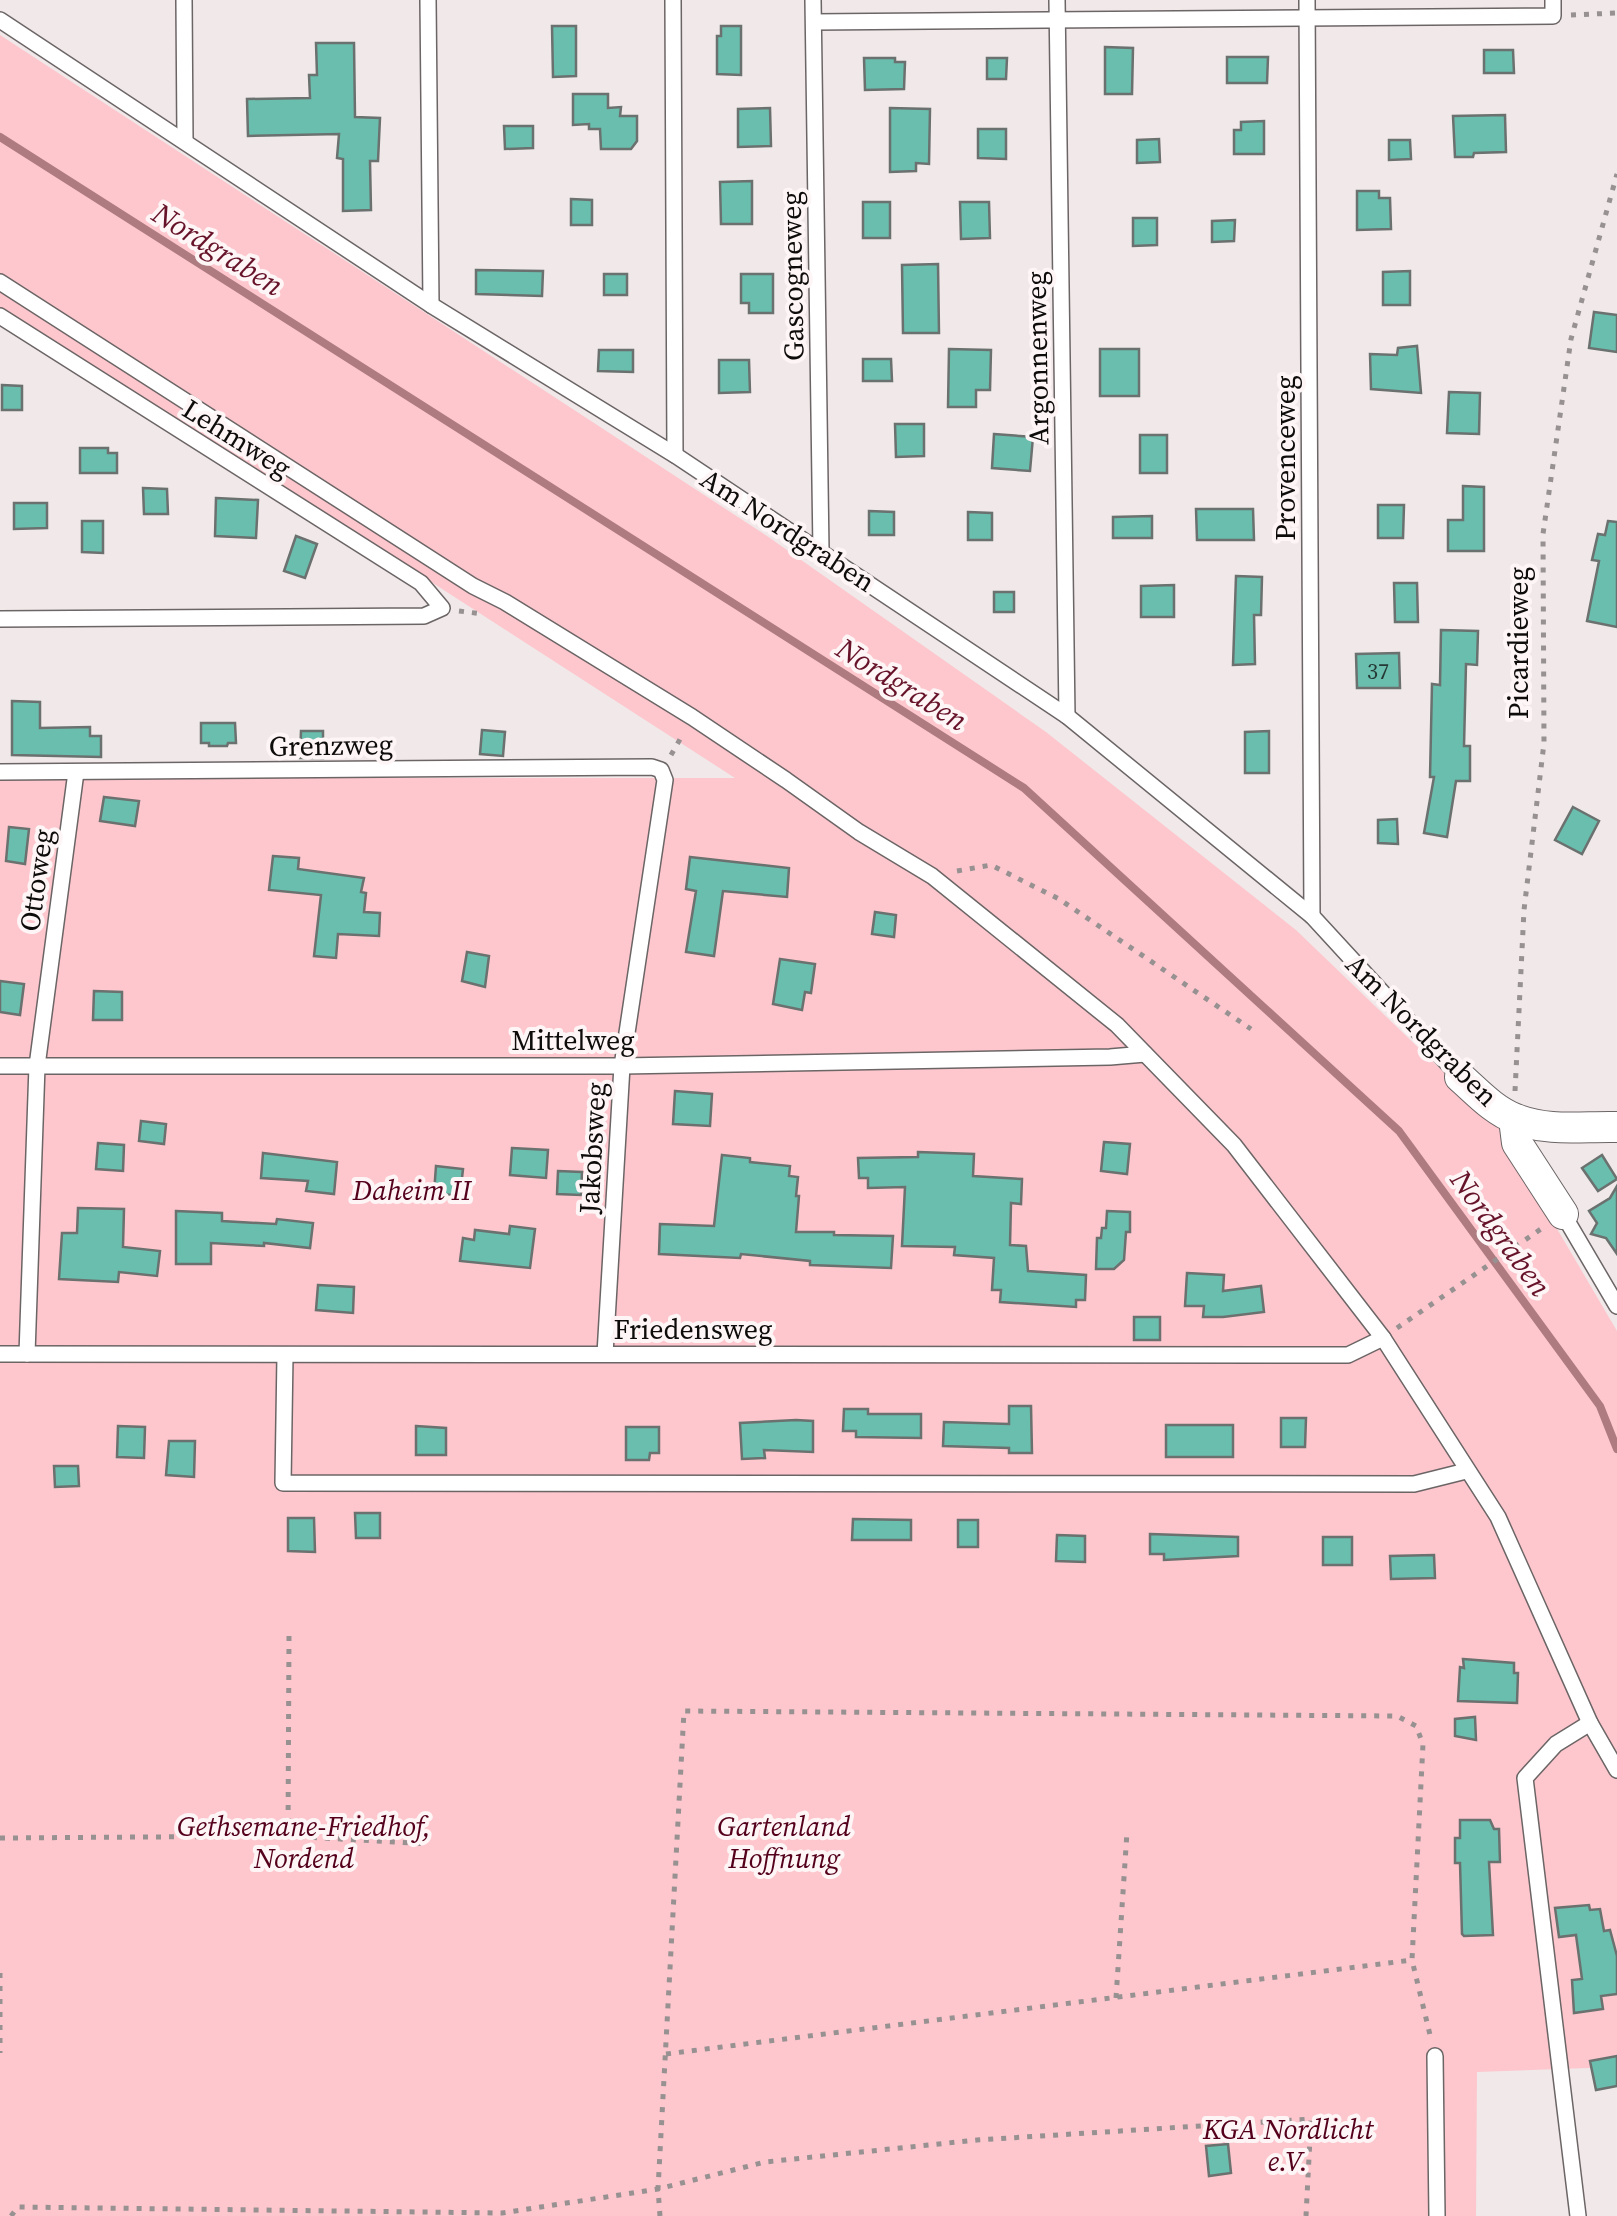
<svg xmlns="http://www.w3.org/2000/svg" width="1617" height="2216" font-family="'Source Serif 4',serif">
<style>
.green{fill:#fdc7cd}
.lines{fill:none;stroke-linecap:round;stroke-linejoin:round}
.stream{stroke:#ae7b81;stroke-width:8}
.building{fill:#6abeae;stroke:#6a716f;stroke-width:2.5}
.service-casing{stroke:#6c6566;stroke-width:18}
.minor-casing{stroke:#6c6566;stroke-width:32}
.path{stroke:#979192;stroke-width:5;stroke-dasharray:5 8;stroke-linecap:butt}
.service{stroke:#fff;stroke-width:15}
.minor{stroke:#fff;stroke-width:30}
.labels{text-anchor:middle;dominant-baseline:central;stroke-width:8;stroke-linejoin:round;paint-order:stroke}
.number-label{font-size:22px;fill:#253834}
.street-label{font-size:28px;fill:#0e0b0b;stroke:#fef5f6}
.park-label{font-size:28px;font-style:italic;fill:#54001c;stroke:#fef5f6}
.water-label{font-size:30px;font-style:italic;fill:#66132a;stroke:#fef5f6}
</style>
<rect width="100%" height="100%" fill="#f0e8e9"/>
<path class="green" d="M0 35 767 536 1046 732 1296 930 1453 1081 1504 1123 1519 1164 1617 1331V2067L1477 2072 1476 2216H0V778H735L301 498 0 323Z"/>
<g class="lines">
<path class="stream" d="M0 137 1024 788 1399 1131 1600 1406 1617 1449"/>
</g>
<g class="building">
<path d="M552 26H576V76L553 77Z"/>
<path d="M721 26H741V75L717 74V36H721Z"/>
<path d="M316 43H354L355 117 380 118 378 161H370L371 210 343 211V159L337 158 339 134 248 136 247 99 310 98 309 75H317Z"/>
<path d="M1105 47 1133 48 1132 94H1105Z"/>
<path d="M1484 50H1513L1514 73H1484Z"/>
<path d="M1227 57H1268L1267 83H1227Z"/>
<path d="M864 58H895V62H905L904 89 865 90Z"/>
<path d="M987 58H1007L1006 79H987Z"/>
<path d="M573 94H608V108L621 107 620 116H637V141L631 149H601L600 129H589V124L573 125Z"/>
<path d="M770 108 771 146 738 147V109Z"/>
<path d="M890 108 930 109 929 164 916 163V171L890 172Z"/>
<path d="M1505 115 1506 152 1474 153 1473 157H1455L1453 116Z"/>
<path d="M1264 121V154H1234V130H1241V122Z"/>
<path d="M504 126H533V148L505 149Z"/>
<path d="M978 129H1006V159L978 158Z"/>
<path d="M1159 139 1160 162 1137 163V140Z"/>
<path d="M1389 140H1410L1411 159 1389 160Z"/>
<path d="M752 181V224H721L720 182Z"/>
<path d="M1357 191H1379V198H1390L1391 229 1357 230Z"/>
<path d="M571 199 592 200V225H571Z"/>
<rect x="863" y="202" width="27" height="36"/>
<path d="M960 202H989L990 238 961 239Z"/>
<path d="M1133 218H1157V245L1133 246Z"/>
<path d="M1235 220 1234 241 1212 242V221Z"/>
<path d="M938 264 939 333H903L902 265Z"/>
<path d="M476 270 543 271 542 296 476 294Z"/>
<path d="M1410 271V305H1383V272Z"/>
<rect x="604" y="274" width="23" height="21"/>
<path d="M741 274H773V313H749V303H741Z"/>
<path d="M1594 312 1617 315V352L1589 348Z"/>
<path d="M1417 346 1421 393 1371 389 1370 354 1397 355 1398 348Z"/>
<path d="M949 349 991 350 990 390H976V407H948Z"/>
<rect x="1100" y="349" width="39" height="47"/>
<path d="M599 350H633V372L598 371Z"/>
<path d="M863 359H891L892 381H863Z"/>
<path d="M719 360H749L750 392 719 393Z"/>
<path d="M2 385 22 386V410H2Z"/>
<path d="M1449 392 1480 393 1479 434 1447 433Z"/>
<path d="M895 424H924V456L896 457Z"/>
<path d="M994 434 1033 437 1030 471 992 468Z"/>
<rect x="1140" y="435" width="27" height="38"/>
<path d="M80 448H108V453H117V473H80Z"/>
<path d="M1463 486 1484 487V551H1448V520H1463Z"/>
<path d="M143 488 167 489 168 514H144Z"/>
<path d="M216 498 258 500 256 538 215 536Z"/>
<path d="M14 503H47V528L14 529Z"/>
<path d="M1378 505H1404L1403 538H1378Z"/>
<path d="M1196 509H1253L1254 540H1197Z"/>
<path d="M869 511 894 512V535H869Z"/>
<path d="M968 512 992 513V540H968Z"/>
<path d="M1152 516V538H1113V517Z"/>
<path d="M82 521H103V553L82 552Z"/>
<path d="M1608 521 1617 522V627L1587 621 1599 561 1592 560 1598 534 1605 535Z"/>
<path d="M296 536 317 544 305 578 284 571Z"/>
<path d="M1236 576 1262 577 1261 615H1254L1255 664 1233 665Z"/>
<path d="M1394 583H1417L1418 622H1395Z"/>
<path d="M1174 585V617H1141V586Z"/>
<rect x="994" y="592" width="20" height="20"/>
<path d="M1441 630 1478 631 1477 665 1466 664 1464 746H1470V781H1456L1447 837 1424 833 1434 777H1430L1432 684 1440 685Z"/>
<path d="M1399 653 1400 688H1357L1356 654Z"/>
<path d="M12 701 40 702V728L90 727V736H101V757L12 755Z"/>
<path d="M201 723H235L236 743H228L227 746H209V743H201Z"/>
<path d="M482 730 505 732 503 756 480 754Z"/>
<path d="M301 731H323V758H300Z"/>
<path d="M1269 731V773H1245V732Z"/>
<path d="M104 797 139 801 135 826 100 821Z"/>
<path d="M1573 807 1599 821 1582 854 1555 840Z"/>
<path d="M1397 819 1398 844 1378 843V820Z"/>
<path d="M9 827 29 829 25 864 6 861Z"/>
<path d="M273 856 299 858 298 869 364 878 361 892 366 893 364 912 380 913 379 936 338 934 336 958 314 956 321 895 269 890Z"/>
<path d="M690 857 789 868 787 897 723 891 714 956 686 952 696 891 686 889Z"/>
<path d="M875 912 896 915 894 937 872 934Z"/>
<path d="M467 952 489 956 485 987 462 981Z"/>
<path d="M780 959 815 964 811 993 805 992 802 1010 773 1004Z"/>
<path d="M0 981 24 984 20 1015 0 1012Z"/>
<path d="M94 991 122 992V1020H93Z"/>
<path d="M675 1091 712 1094 710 1126 673 1124Z"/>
<path d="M141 1121 166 1124 164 1144 139 1141Z"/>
<path d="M1104 1142 1130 1144 1127 1174 1101 1171Z"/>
<path d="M98 1143 124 1145 123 1171 96 1169Z"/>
<path d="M512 1148 548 1150 546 1178 510 1175Z"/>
<path d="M918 1152 974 1154 973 1176 1022 1179 1021 1204 1011 1203 1010 1245 1026 1246 1028 1271 1086 1275 1085 1300H1076V1307L1000 1302 1001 1290H992L994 1258 954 1255 955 1247 902 1246 905 1187 868 1188V1178H859L858 1158 918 1157Z"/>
<path d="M263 1153 337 1162 334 1194 306 1191 308 1181 261 1178Z"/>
<path d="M722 1155 750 1158V1162L790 1166 789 1176 798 1177 796 1196H799L796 1232H834V1235L893 1236 891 1268 810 1265V1261L741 1254 740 1258 659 1254 660 1224 714 1226Z"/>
<path d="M1602 1155 1617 1179 1598 1191 1582 1168Z"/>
<path d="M436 1166 463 1169 460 1196 434 1193Z"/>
<path d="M558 1171 582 1172 581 1195 557 1194Z"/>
<path d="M1617 1186V1254L1606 1238 1591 1234 1597 1223 1589 1211 1610 1198Z"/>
<path d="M78 1208 124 1209 123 1247 160 1251 157 1276 119 1272 118 1282 59 1279 62 1233H77Z"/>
<path d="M176 1211 222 1213V1221L276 1224 277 1219 313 1223 310 1248 264 1243V1246L211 1243V1264H176Z"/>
<path d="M1107 1211 1130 1212V1232H1126L1124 1260 1114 1269H1096L1097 1238H1101L1102 1228H1106Z"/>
<path d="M510 1226 535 1229 530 1268 460 1261 463 1238 474 1240 475 1230 509 1234Z"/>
<path d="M1187 1273 1224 1275 1223 1291 1261 1286 1264 1312 1223 1317H1203L1204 1306H1185Z"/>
<path d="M318 1285 354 1287 353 1313 316 1310Z"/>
<rect x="1134" y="1317" width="26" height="23"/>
<path d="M1009 1406H1031L1032 1453H1009V1448L943 1446 944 1422 1009 1424Z"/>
<path d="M844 1409H868V1414H921V1438L856 1437V1431H843Z"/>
<path d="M1281 1418H1306L1305 1447H1281Z"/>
<path d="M796 1420 813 1421V1452L764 1450 765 1458 742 1459 740 1423Z"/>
<rect x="1166" y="1425" width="67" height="32"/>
<path d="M118 1426 145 1427 144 1458 117 1457Z"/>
<path d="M416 1426 446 1428V1455H416Z"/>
<path d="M626 1427H659V1453H650L649 1460H626Z"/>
<path d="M169 1441H195L194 1477 166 1475Z"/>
<path d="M54 1466H78L79 1486 55 1487Z"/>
<path d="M355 1513H380V1538H356Z"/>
<path d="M288 1518H314L315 1552 288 1551Z"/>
<path d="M853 1519 911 1520V1540H852Z"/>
<rect x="958" y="1520" width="20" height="27"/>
<path d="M1150 1534 1238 1537V1556L1164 1560V1554H1150Z"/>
<path d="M1057 1535 1085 1536V1562L1056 1561Z"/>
<rect x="1323" y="1537" width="29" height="28"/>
<path d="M1434 1555 1435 1578 1391 1579 1390 1556Z"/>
<path d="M1463 1659 1514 1663V1673H1518L1517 1703 1458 1701 1460 1667 1464 1668Z"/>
<path d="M1475 1717 1476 1740 1455 1736V1719Z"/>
<path d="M1460 1820H1490L1494 1829H1499L1500 1862H1489L1493 1935 1464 1936 1462 1934 1460 1863H1455V1838H1460Z"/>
<path d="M1589 1905 1590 1910 1600 1909 1604 1931 1610 1930 1617 1956V1994L1601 1996 1603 2009 1574 2013 1572 1980 1582 1979 1576 1935 1559 1937 1555 1908Z"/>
<path d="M1617 2056V2086L1596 2090 1590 2061Z"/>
<path d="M1228 2144 1231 2173 1209 2176 1206 2146Z"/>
</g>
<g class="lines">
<g class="service-casing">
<g id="service">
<path d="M184 0 185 140"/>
<path d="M428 0 431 305"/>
<path d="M673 0 675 455"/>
<path d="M813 0 821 551"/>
<path d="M1057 0 1067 716"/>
<path d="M1307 0 1312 916"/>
<path d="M0 20 431 305 675 455 1067 716 1312 916 1460 1077"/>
<path d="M814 22 1553 16V0"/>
<path d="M0 282 473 586 505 602 692 717 786 780 859 832 932 876 1117 1025 1234 1145 1383 1338 1498 1517 1590 1723 1617 1770"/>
<path d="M0 316 421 583 442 608 424 616 0 619"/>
<path d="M0 772 652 767 661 770 665 780 622 1066 605 1354"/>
<path d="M0 1066H622L1110 1057 1145 1054"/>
<path d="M1563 1214 1617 1306"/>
<path d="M0 1354 1348 1355 1383 1338"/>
<path d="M27 1354 37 1066 76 772"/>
<path d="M285 1355 283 1483 1414 1484 1466 1471"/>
<path d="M1435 2056 1437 2216"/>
<path d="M1578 2216 1525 1778 1556 1744 1590 1723"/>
</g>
</g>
<g class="minor-casing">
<g id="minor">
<path d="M1460 1077C1477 1092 1494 1111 1516 1119 1548 1132 1583 1126 1617 1127"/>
<path d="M1514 1119 1517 1143 1563 1214"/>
</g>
</g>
<g class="path">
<path d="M1571 15 1617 13"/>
<path d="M459 611 483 614"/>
<path d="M671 755 683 734"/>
<path d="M957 871 991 865 1059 899 1251 1029"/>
<path d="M1515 1091 1524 910 1544 743 1543 534 1571 339 1617 174"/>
<path d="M1397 1328 1541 1229"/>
<path d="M288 1836 289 1636"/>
<path d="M0 1838 288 1836 428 1844"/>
<path d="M0 1973V2053"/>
<path d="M1116 1998 1127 1832"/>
<path d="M666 2054 1412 1960"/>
<path d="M11 2216 18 2207 502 2213 658 2189 765 2162 977 2140 1311 2119 1306 2216"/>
<path d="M660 2216 658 2189 684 1711 1397 1716 1416 1726 1423 1744 1412 1960 1431 2039"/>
</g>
<use href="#service" class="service"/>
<use href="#minor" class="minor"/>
</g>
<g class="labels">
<g class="number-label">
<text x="1378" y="671">37</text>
</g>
<g class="street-label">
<text transform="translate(792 276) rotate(-91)">Gascogneweg</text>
<text transform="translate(1037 358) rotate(-91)">Argonnenweg</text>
<text transform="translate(237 438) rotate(32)">Lehmweg</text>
<text transform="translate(1285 458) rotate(-90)">Provenceweg</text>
<text transform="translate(788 530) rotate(33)">Am Nordgraben</text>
<text transform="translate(1518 643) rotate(-90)">Picardieweg</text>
<text transform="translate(331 745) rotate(-1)">Grenzweg</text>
<text transform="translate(36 880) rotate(-82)">Ottoweg</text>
<text transform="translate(1422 1030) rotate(45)">Am Nordgraben</text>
<text x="573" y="1040">Mittelweg</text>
<text transform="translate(592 1148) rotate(-87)">Jakobsweg</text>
<text x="693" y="1329">Friedensweg</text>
</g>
<g class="park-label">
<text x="412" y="1190">Daheim II</text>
<text x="304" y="1826">Gethsemane-Friedhof,<tspan x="304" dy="32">Nordend</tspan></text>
<text x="784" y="1826">Gartenland<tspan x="784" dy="32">Hoffnung</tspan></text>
<text x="1288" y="2129">KGA Nordlicht<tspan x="1288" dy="32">e.V.</tspan></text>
</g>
<g class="water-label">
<text transform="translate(218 249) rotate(32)">Nordgraben</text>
<text transform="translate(902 684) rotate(32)">Nordgraben</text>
<text transform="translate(1501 1233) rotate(54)">Nordgraben</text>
</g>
</g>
</svg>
